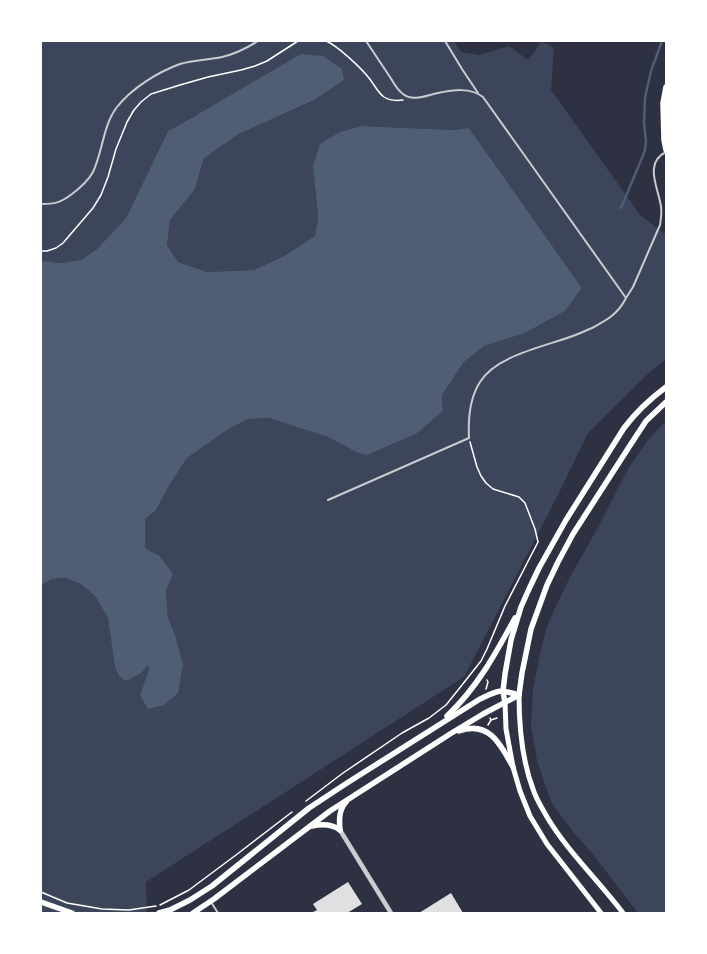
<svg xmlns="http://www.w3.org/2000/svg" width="707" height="954" font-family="'Space Grotesk',sans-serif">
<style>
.green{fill:#3c4559}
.water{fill:#4f5d75}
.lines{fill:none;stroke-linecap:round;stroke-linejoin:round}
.stream{stroke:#4f5d75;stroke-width:2.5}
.building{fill:#e0e0e3}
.path{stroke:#fff;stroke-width:1.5}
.service{stroke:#caccd0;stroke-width:2}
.tertiary{stroke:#caccd0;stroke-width:4.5}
.secondary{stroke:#fff;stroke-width:5}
.primary{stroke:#fff;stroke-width:5.5}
</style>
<rect width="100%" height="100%" fill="#2d3142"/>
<g class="green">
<path d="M41 41H454L461 52 479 55 509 46 528 60 542 41 554 48 551 90 640 215 665 234 666 237V359L651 371 588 433 558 495 464 677 146 882 147 913H41V585L52 579 65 578 81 584 95 596 108 618 115 668 120 677 148 665 150 670 140 695 175 635 168 618 166 591 173 574 160 556 145 548V519L156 510 169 486 187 458 227 430 248 419 269 418 328 437 358 453 367 455 416 434 443 411 442 395 464 362 484 346 525 333 565 311 582 288 469 128 452 130 362 126 315 190 318 218 315 236 284 256 254 270 207 272 178 262 167 245 170 220 195 189 204 158 239 134 314 100 195 116 168 131 126 218 97 249 81 260 61 263 41 261Z"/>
<path d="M666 421V913H638L592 853 574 833 551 802 537 761 531 725 533 689 539 659 546 629 556 606 570 577 596 531 628 469 648 440Z"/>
</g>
<path class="water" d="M301 54 323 56 342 69 344 80 314 100 239 134 204 158 195 189 170 220 167 245 178 262 207 272 254 270 284 256 315 236 318 218 313 166 320 144 340 132 362 126 452 130 469 128 582 288 565 311 525 333 484 346 464 362 442 395 443 411 416 434 367 455 358 453 328 437 269 418 248 419 227 430 187 458 169 486 156 510 145 519V548L160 556 173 574 166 591 168 618 175 635 183 665 178 693 164 705 148 709 140 695 149 670 148 665 141 673 126 681 120 677 115 668 108 618 95 596 81 584 65 578 52 579 41 585V261L61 263 81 260 97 249 126 218 168 131 195 116Z"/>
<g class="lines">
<path class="stream" d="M621 208 642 158 645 150 646 141 644 123 645 98 651 71 662 41"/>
</g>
<g class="building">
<path d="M348 882 362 904 347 913H311L317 910 313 904Z"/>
<path d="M451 893 463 913H419Z"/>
</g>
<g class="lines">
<g class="path">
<path d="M326 41C338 46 361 68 369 78 374 84 378 93 384 97 390 101 396 101 403 100"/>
<path d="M41 251H47L56 248 63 243 93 208 101 195 108 177 116 149 127 122 134 110 141 102 151 94 180 85 208 77 241 70 255 66 267 61 298 41"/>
<path d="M486 689 488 682 487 680"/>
<path d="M491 720 497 718"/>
<path d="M488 725 491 720 490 718"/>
<path d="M306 801 343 773 402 733 429 718 446 705 462 685 481 661 487 649 505 606 538 542 535 529 525 503 519 497 493 489 486 483 481 476 477 467 470 442"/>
<path d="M41 892 67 903 102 909 129 910 156 906"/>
<path d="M160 905 189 890 236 855 292 812"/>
</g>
<g class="service">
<path d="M445 41 462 69 478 93"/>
<path d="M41 204C55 204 60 203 72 194 80 188 88 181 93 172 103 151 103 125 117 107 132 88 158 72 180 64 194 60 208 60 222 57 235 54 247 48 258 41"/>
<path d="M626 298 633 287 660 225C661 219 662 213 661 207 659 189 643 163 666 152"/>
<path d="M328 500 469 438C468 419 469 399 480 382 497 354 549 346 578 334 583 332 587 330 592 328 607 320 618 314 626 298L483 97C470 87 453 90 438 93 427 95 413 102 403 94 397 90 393 82 390 77 382 65 374 53 366 41"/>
<path d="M211 902 218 913"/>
</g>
<path class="tertiary" d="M340 830 391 913"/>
<g class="secondary">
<path d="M519 695C519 727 522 760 533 789 536 799 542 808 547 817 568 852 598 880 623 913"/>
<path d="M505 703 506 729 513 767 520 791 530 816 547 844 601 913"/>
</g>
<g class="primary">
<path d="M666 87 663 103 664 140 666 150"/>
<path d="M519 695 522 673 531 629 547 585 558 562 573 534 629 447 646 421 666 402"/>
<path d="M505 703 503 691 505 674 511 640 521 607 529 589 539 568 566 520 624 428C636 412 650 399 666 387"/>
<path d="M447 716C477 688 496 653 515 618"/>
<path d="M459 731C489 720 501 745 513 767"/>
<path d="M312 826C322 824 332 824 340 830"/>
<path d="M340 830C339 819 339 810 346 802"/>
<path d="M41 902 72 913"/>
<path d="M159 913 170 910 190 900 212 886 309 808 347 783 480 699C499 690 499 689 519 695"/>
<path d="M193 913 214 899 330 811 450 734 483 714 519 695"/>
</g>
</g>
<rect width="707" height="954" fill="none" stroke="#ffffff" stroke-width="84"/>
</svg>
